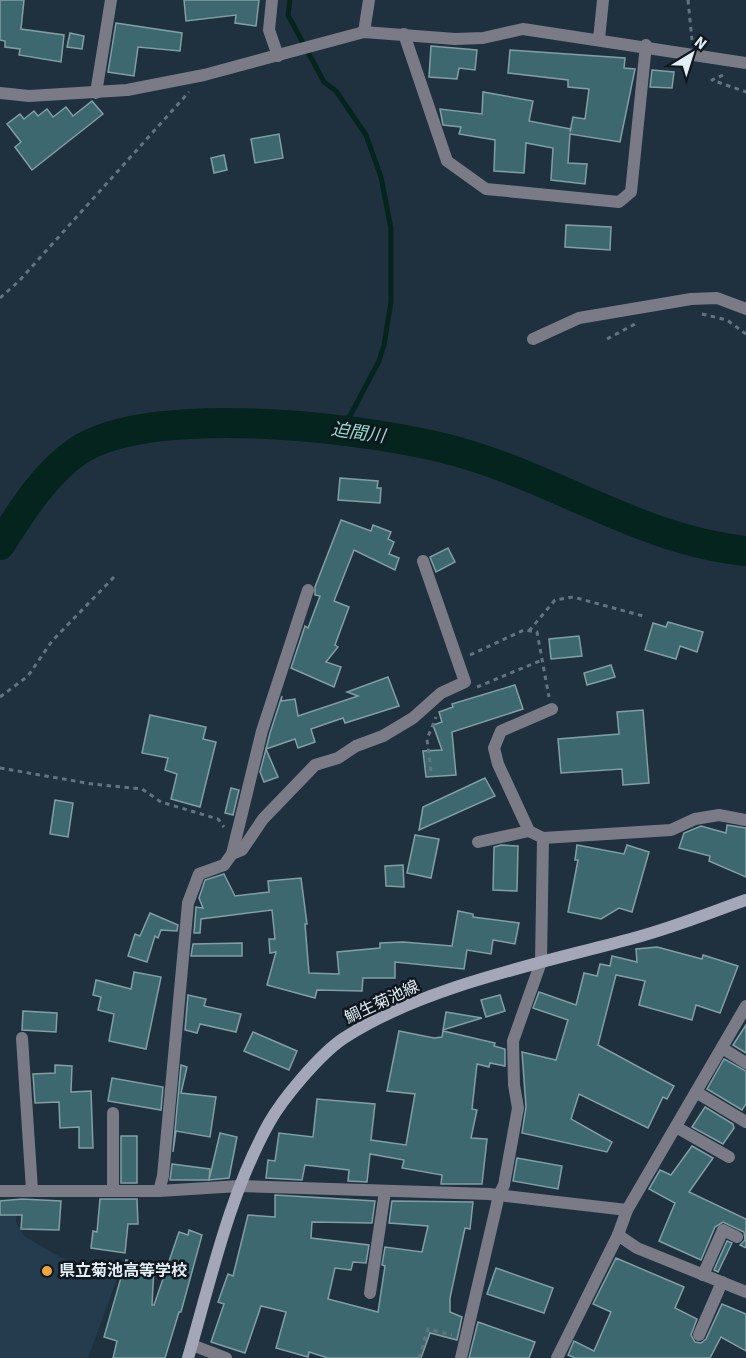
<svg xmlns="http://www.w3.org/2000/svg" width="746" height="1358" font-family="'Source Sans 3','Noto Sans JP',sans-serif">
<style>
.built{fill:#253c4e}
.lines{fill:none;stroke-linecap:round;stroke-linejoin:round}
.stream{stroke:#05241d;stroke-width:5}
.river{stroke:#05241d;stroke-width:30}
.building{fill:#3d686f;stroke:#819fa4;stroke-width:1.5}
.path{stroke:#647380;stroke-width:3;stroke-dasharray:4.5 4.5;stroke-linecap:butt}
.minor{stroke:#7a7b86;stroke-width:12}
.tertiary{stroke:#7a7b86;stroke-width:12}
.secondary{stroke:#a4a7b7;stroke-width:12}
.poi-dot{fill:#eea73c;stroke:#10171e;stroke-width:2}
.labels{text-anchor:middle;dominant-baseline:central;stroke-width:5;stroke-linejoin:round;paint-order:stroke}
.street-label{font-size:16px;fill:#e3eef7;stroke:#10171e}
.poi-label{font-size:16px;font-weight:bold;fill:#e3eef7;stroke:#10171e;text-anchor:start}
.water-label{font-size:18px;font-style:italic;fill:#93ddc9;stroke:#10171e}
</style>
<rect width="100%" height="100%" fill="#1f303f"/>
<path class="built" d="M0 1199H16V1222L24 1236 60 1257 117 1279 88 1358H0Z"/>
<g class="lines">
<path class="stream" d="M290 0 288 15 324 82 336 91 366 135 381 177 391 229V302L384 345 379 361 343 429"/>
<path class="river" d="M0 545C21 512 45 473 78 451 152 401 380 428 465 454 561 482 645 541 746 551"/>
</g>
<g class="building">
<path d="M0 0H24L21 29 64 35 61 62 19 55 20 49 5 47V41L0 40Z"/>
<path d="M184 0H259L256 26 235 23 236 15 186 21Z"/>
<path d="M116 23 182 33 180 51 138 47 134 76 108 72Z"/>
<path d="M70 33 84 36 82 49 67 47Z"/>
<path d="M431 46 477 50 475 70 459 68 457 79 429 77Z"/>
<path d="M510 50 625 58 624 68 635 69 620 142 570 134 568 163 587 164 585 184 551 180 553 148 526 143 524 173 494 171 495 140 459 134 461 127 443 125 440 109 482 114 483 92 533 101 529 121 571 129 570 132 573 117 585 119 589 89 568 87V80L508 73Z"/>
<path d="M652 70 674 72 672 88 650 87Z"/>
<path d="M92 101 103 114 32 170 15 147 21 142 7 124 20 114 24 119 34 111 38 116 47 109 53 117 66 107 73 116Z"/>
<path d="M279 134 283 158 255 163 251 139Z"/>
<path d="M224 155 227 170 214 173 211 158Z"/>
<path d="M566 225 611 227 610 250 565 247Z"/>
<path d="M340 478 378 481 377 488H381L380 503 338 500Z"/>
<path d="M341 520 371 531 373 525 391 532 388 539 394 542 389 554 399 558 395 570 354 550 334 601 349 607 335 645 338 647 326 662 341 667 334 687 291 668 305 626 308 628 320 596 315 595V587Z"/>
<path d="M448 548 455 562 436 572 430 557Z"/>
<path d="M668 622 703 632 697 652 680 646 676 659 645 650 653 623 666 627Z"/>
<path d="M579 636 582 656 551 659 549 639Z"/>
<path d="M611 665 615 677 587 685 584 673Z"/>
<path d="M388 677 399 706 345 723 343 718 311 729 315 742 298 748 295 739 266 749 270 733 282 696 281 701 295 699 298 716 358 696 347 692Z"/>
<path d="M515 685 523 709 452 732 456 775 426 777 423 751 442 750 433 725 442 722 439 712 453 707 452 704Z"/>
<path d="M643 710 649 783 623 785 622 769 561 773 558 739 619 734 617 712Z"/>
<path d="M150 715 206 727 203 739 216 742 200 807 171 799 177 774 165 770 168 758 142 753Z"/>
<path d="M266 749 278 777 264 782 260 772Z"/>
<path d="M485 778 495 796 419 830 423 807Z"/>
<path d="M231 788 239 790 233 815 225 813Z"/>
<path d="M55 800 73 803 68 837 50 834Z"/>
<path d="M727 825 746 828V877L709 861 710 856 679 848 684 833 701 826 726 833Z"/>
<path d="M415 835 439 839 431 878 407 873Z"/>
<path d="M501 845 518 846 517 891 493 890 494 847Z"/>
<path d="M577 845 624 854 627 845 649 852 632 912 619 908 601 919 568 912 578 860H575Z"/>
<path d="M403 865 404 887 386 886 385 866Z"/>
<path d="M224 874 235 896 269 892 268 881 301 878 307 924H305L309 973 339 974 337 952 380 948V943L403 942 452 946 458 911 473 914V917L519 923 515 944 493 940 491 954 467 950 464 969 395 962V978H363L362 991 317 990 315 998 267 985 276 952 270 953 269 939H275L272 910 201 919 200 933H194L196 907 203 908 199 898 205 880Z"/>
<path d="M150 913 178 925 177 931 161 930 158 938 155 936 147 962 128 956 135 934 140 936Z"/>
<path d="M242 943V956H191L193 944Z"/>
<path d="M657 947 702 959 703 955 738 966 720 1013 696 1005 692 1020 639 1005 645 981 616 975 598 1045 674 1086 667 1099 663 1097 648 1128 579 1094 571 1119 612 1142 607 1152 522 1133 526 1107 522 1052 556 1060 568 1020 533 1008 539 992 576 1005 584 973 597 976 600 964 610 966 612 956 637 962 636 949Z"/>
<path d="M134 972 161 977 146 1049 109 1041 114 1014 98 1010 101 997 93 995 96 980 131 989Z"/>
<path d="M188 995 206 999 204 1006 241 1014 236 1032 200 1024 197 1033 185 1030Z"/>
<path d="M500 995 505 1011 486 1017 481 1000Z"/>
<path d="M23 1011 57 1013 56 1032 22 1030Z"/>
<path d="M446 1012 482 1018 443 1030Z"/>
<path d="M746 1025V1053L733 1045Z"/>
<path d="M399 1031 434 1038 442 1037 443 1031 495 1043 494 1046 505 1049V1066L490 1063 489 1067 477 1064 472 1109 477 1110 471 1138 487 1139 482 1184H441L442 1175 402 1168 404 1160 370 1154 367 1182 348 1181 349 1170 305 1165 302 1180 266 1178 268 1160 275 1161 279 1133 313 1137 317 1099 375 1104 371 1140 406 1145 415 1094 387 1091Z"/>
<path d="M253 1032 297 1051 289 1070 244 1051Z"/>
<path d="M724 1059 746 1071V1104L742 1110 707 1089Z"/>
<path d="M55 1065 72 1066 71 1092 91 1091 93 1148H79V1127L60 1128 59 1102 35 1103 33 1074 55 1073Z"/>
<path d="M181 1065 187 1067 181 1093 216 1097 210 1137 176 1131 173 1152Z"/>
<path d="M112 1078 163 1087 161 1110 108 1101Z"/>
<path d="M705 1107 733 1124 734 1128 723 1144 692 1127Z"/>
<path d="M220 1133 237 1137 229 1178 209 1180Z"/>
<rect x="121" y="1136" width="16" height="47"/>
<path d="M692 1146 713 1158 689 1192 746 1219V1248L740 1245 745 1240 744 1232 723 1222 715 1227 701 1260 659 1241 675 1203 649 1189 660 1170 671 1175Z"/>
<path d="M517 1158 562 1166 558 1189 513 1181Z"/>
<path d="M172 1164 210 1169 209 1180H170Z"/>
<path d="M275 1195 375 1201 372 1223 312 1222 311 1238 369 1245 366 1263 353 1262 351 1270 335 1268 328 1299 378 1312 385 1266 382 1265 385 1247 422 1252 428 1226 389 1223 392 1201 473 1202 470 1229 465 1228 450 1298V1312L462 1317 457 1340 430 1333 421 1358H328L309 1352 308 1357 276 1348 286 1312 261 1306 245 1353 211 1342 224 1304 218 1302 228 1274 233 1276 248 1215 275 1217Z"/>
<path d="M22 1199 61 1201 59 1230 21 1229 22 1215H0V1201Z"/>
<path d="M100 1199H137L138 1224H128L125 1253 91 1248 93 1231 97 1232Z"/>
<path d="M189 1230 202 1235 181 1312H179L165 1358H113L117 1341 104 1337 126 1260 154 1267 152 1305H154L179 1232 188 1235Z"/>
<path d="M727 1241 732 1243 718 1272 714 1270Z"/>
<path d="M616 1258 684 1287 675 1308 697 1319 691 1335 695 1342 701 1343 706 1339 722 1304 746 1314V1351L721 1337 710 1358H575L568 1355 574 1341 594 1351 611 1312 593 1304Z"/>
<path d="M496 1268 553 1288 544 1313 487 1294Z"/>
<path d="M478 1322 535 1342 529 1358H469Z"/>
</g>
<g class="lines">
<g class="path">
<path d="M688 0 692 40"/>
<path d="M723 75 712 80 746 92"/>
<path d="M0 298 19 281 189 92"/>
<path d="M702 314 727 320 746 334"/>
<path d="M607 339 635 324"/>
<path d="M529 631 555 600 573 597 643 616"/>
<path d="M470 655 524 630 537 632 549 697"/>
<path d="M477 687 542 660"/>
<path d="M0 697 28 676 52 641 115 576"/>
<path d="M0 768 92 784 142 789 161 802 218 819 224 827"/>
<path d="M431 771 427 739 436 717"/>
<path d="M419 1358 428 1329 452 1335"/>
</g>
<g class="minor">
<path d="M272 0 269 30 278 56"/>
<path d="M364 32 369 0"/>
<path d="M404 34 447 161 486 189 619 202 631 192 646 45"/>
<path d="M599 39 603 0"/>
<path d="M96 93 111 0"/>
<path d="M533 339 579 318 691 299 717 298 746 309"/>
<path d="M552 709 501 731 494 748 498 764 529 831 543 838 671 830 695 819 719 815 746 820"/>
<path d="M478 842 529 831"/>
<path d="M232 854 242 850 263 819 315 765 338 758 356 746 383 736 413 718 441 693 465 682 423 561"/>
<path d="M22 1038 32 1190"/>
<path d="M722 1048 746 1063"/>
<path d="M696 1092 746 1122"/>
<path d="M676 1127 729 1157"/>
<path d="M113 1190V1113"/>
<path d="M0 1191H159L239 1186 489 1194 627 1210"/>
<path d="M159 1191 163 1176 188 903 199 874 224 865 232 854 262 731 308 590"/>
<path d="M618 1235 637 1248 746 1292"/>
<path d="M703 1275 723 1230 737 1237"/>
<path d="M370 1293 385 1191"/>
<path d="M699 1335 722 1282"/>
<path d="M192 1345 226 1358"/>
<path d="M461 1358 499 1195 504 1185 518 1108 514 1085 513 1041 541 962 543 838"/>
<path d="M557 1358 618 1235 627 1210 746 1006"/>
</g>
<path class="tertiary" d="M0 93 29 96 127 90 204 75 364 32 455 39 483 38 523 29 746 63"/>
<path class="secondary" d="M188 1358C211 1279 229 1195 269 1123 283 1098 320 1054 344 1038 424 986 542 963 634 938 672 928 709 913 746 900"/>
</g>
<circle class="poi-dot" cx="47" cy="1271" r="6"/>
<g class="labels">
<g class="street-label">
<text transform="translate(382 1002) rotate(-25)">鯛生菊池線</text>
</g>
<g class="poi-label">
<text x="59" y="1271">県立菊池高等学校</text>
</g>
<g class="water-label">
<text transform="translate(358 433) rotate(8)">迫間川</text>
</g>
</g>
<g transform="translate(692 54) rotate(38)" stroke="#10171e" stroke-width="4.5" paint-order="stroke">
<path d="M0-4.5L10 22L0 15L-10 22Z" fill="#e3eef7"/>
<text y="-9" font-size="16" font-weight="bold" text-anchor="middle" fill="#e3eef7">N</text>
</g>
</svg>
